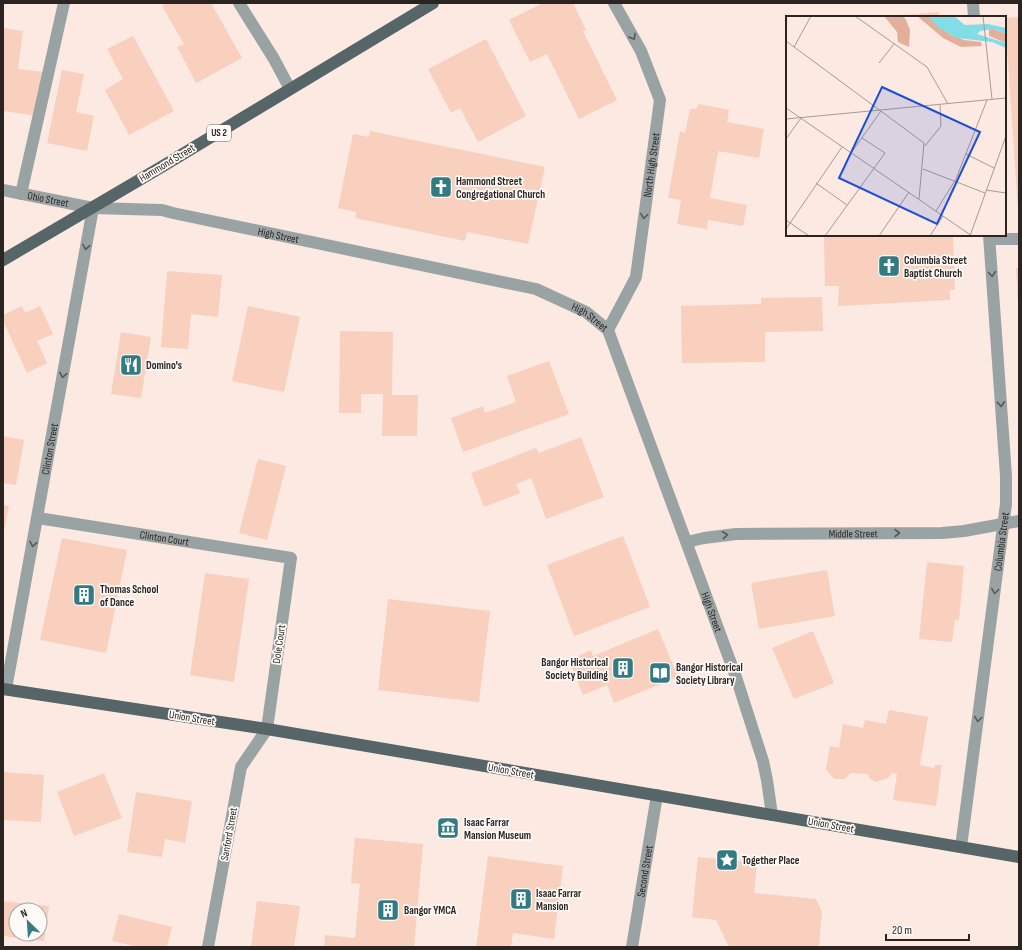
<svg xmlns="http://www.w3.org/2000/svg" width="1022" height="950" font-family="'Sofia Sans Condensed',sans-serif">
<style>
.building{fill:#f9cfbe;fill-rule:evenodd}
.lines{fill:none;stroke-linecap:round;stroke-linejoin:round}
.minor{stroke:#9aa3a4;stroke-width:12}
.major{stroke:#566567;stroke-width:12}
.oneway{stroke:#575755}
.labels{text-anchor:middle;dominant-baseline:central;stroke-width:3.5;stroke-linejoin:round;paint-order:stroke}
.shield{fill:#fefaf8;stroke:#6a6462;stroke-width:1}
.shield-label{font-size:10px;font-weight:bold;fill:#2b2421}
.street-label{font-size:11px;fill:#2b2421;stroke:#fefaf8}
.poi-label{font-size:11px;font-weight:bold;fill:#2b2421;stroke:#fefaf8;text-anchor:start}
.inset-road{fill:none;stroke:#a89a95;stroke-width:1}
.view{fill:#1d4ed8;fill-opacity:0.15;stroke:#1d4ed8;stroke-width:2}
.inset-edge{fill:none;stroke:#2b2421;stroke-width:2}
</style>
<rect width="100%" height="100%" fill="#fce9e2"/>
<g class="building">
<path d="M167 3H211L242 58 196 83 177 47 184 44 162 6Z"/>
<path d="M543 3H573L586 30 583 31 617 100 579 119 547 54 530 62 509 20Z"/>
<path d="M939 12V17H894V16Z"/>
<path d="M1019 17V211H1018L1005 18Z"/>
<path d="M3 28 23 31 18 69 44 72 38 116 3 111Z"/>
<path d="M133 36 174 111 129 135 105 90 123 79 107 49Z"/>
<path d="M486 39 526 116 478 142 460 108 451 113 428 69Z"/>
<path d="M62 70 84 74 76 112 94 116 87 151 47 143Z"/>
<path d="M699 104 729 110 727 122 764 129 759 158 718 151 710 198 747 205 743 226 708 220 707 229 677 224 681 200 668 198 680 131 685 133 690 109H696Z"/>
<path d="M370 131 545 167 528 244 467 232 465 241 355 218 356 212 338 208 353 134 369 137Z"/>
<path d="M824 235H953L955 290 950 289V300L838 306 839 286H825Z"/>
<path d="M1016 268H1019V304H1018Z"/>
<path d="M167 271 222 275 218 317 191 314 188 349 161 347Z"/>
<path d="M822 297 823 331 765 332V362L682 363 681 306 761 304V298Z"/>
<path d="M22 306 25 313 40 306 53 334 37 341 47 363 27 373 3 321V315Z"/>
<path d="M248 306 300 317 284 392 232 381Z"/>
<path d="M340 331 393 332 392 395H418L417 436H382L383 394H361V413H339Z"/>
<path d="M121 332 151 337 141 398 111 394Z"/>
<path d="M549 361 569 414 463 452 451 418 483 406 485 413 516 402 507 376Z"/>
<path d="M3 436 24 440 16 485 3 483Z"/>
<path d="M581 437 604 497 546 519 531 478 516 484 520 493 484 507 471 473 536 448 539 453Z"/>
<path d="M258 459 286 466 267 540 239 533Z"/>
<path d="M3 505 9 506 4 531H3Z"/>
<path d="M623 536 650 607 574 636 547 565Z"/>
<path d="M62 538 127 550 106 653 40 640Z"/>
<path d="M927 562 964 566 959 620H955L952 642 919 639Z"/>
<path d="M827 570 835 616 759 629 751 583Z"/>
<path d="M205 573 249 579 234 682 190 675Z"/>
<path d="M388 599 490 611 479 702 378 690Z"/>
<path d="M658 629 678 677 614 703 607 685 583 695 569 660 591 650 593 656Z"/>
<path d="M813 631 834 683 794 699 772 648Z"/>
<path d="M889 710 928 717 920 765 934 768 935 765H942L936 806 893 800 897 774 892 773 888 778 876 782 870 779 867 774 851 773 844 779H834L826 769 830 746 839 748 843 724 863 728 865 720 886 724Z"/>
<path d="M3 772 44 775 41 822 3 820Z"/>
<path d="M104 773 122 818 74 836 57 792Z"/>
<path d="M136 792 192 801 185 843 165 839 162 857 127 852Z"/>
<path d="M355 838 423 844 414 947H324L325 935 355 938 360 884 351 883Z"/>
<path d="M488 856 563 866 554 939 513 933 511 947H476Z"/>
<path d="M698 857 757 863 754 893 816 899 822 912 819 947H729L716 920 692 917Z"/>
<path d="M3 901 49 906 44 941 3 936ZM16 910H40V934H16Z"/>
<path d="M257 901 300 906 294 947H251Z"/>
<path d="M119 914 172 927 167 947H138L112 941Z"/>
</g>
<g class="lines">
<g class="minor">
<path d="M239 3 274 59 290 89"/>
<path d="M973 3 974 17"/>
<path id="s1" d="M3 190 93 208 162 210 173 213 536 289 586 312 608 330 736 677 763 761 767 780 772 815"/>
<path d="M21 194 64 3"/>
<path d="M990 239H1019"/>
<path id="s2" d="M608 330 636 277 660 100 641 51 614 3"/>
<path id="s3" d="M38 518 291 558 267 729 241 767 208 947"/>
<path id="s4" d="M687 542 704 538 736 534 942 533 964 531 1019 521"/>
<path id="s5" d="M6 689 93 208"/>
<path id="s6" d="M961 847 1006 504V476L989 235"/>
<path id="s7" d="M632 947 657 795"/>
</g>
<g class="major">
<path d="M3 260 163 166 433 3"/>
<path d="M3 689 267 729 1019 857"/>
</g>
</g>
<defs><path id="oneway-chevron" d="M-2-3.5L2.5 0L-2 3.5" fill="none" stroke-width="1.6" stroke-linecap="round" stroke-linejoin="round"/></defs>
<g class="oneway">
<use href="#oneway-chevron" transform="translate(633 37) rotate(61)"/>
<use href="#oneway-chevron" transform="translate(644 216) rotate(98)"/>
<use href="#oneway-chevron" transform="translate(86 247) rotate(100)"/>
<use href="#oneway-chevron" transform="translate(992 274) rotate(86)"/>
<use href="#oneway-chevron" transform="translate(63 375) rotate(100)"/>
<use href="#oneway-chevron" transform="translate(1001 404) rotate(86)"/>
<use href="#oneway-chevron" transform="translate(897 533)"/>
<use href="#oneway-chevron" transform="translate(725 535) rotate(-6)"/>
<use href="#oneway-chevron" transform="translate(33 544) rotate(100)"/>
<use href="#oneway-chevron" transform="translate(995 591) rotate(98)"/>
<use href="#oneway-chevron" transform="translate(978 719) rotate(98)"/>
</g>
<defs>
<g id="church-square" transform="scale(1.15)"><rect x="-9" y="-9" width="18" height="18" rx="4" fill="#337b83" stroke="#fefaf8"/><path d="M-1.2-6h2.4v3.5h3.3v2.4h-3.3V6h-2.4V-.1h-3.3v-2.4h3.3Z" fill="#fff"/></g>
<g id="restaurant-square" transform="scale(1.15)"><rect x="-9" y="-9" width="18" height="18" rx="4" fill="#337b83" stroke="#fefaf8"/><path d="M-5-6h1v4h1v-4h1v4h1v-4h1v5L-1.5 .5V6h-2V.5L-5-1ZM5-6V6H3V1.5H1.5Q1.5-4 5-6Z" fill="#fff"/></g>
<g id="building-square" transform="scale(1.15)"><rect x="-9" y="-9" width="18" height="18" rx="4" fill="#337b83" stroke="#fefaf8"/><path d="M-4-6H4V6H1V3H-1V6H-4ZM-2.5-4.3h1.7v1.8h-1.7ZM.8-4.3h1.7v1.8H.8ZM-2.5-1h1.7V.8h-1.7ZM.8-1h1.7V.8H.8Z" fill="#fff"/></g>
<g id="library-square" transform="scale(1.15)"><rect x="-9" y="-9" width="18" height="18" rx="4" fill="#337b83" stroke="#fefaf8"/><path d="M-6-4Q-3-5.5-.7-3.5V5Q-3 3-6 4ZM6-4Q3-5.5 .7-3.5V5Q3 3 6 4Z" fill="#fff"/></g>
<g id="museum-square" transform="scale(1.15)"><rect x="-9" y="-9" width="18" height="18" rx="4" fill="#337b83" stroke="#fefaf8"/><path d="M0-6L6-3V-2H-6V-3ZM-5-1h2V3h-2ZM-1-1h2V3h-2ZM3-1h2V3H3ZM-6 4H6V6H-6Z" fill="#fff"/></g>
<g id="sight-square" transform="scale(1.15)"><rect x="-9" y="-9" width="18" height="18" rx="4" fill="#337b83" stroke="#fefaf8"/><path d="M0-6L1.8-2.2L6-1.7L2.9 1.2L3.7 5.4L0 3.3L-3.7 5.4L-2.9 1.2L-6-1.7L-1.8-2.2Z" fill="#fff"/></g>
</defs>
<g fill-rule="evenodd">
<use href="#church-square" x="441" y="187"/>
<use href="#church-square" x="889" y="266"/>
<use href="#restaurant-square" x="131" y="365"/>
<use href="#building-square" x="84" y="595"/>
<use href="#building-square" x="623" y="668"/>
<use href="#library-square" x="660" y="673"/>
<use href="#museum-square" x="448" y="828"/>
<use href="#sight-square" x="727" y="860"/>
<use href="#building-square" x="521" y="899"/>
<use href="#building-square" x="388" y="910"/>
</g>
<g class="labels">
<rect class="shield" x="207" y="125" width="24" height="16" rx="3"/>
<g class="shield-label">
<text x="219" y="133">US 2</text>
</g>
<g class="street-label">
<text transform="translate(167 163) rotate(-31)">Hammond Street</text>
<text stroke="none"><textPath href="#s2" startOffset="173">North High Street</textPath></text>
<text stroke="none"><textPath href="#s1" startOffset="46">Ohio Street</textPath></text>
<text stroke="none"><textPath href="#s1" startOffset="280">High Street</textPath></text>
<text stroke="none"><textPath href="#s1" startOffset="604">High Street</textPath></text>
<text stroke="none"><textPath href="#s5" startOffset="244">Clinton Street</textPath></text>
<text stroke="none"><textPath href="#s4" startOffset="167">Middle Street</textPath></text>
<text stroke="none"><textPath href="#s3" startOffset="128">Clinton Court</textPath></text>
<text stroke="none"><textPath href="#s6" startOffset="308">Columbia Street</textPath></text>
<text stroke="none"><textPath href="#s1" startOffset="927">High Street</textPath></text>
<text transform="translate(279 644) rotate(-82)">Dole Court</text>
<text transform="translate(192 718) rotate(9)">Union Street</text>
<text transform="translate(511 771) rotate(10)">Union Street</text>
<text transform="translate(831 825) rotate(10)">Union Street</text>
<text transform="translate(229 834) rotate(-80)">Sanford Street</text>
<text stroke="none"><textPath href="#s7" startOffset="77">Second Street</textPath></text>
</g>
<g class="poi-label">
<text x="456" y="181">Hammond Street<tspan x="456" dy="13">Congregational Church</tspan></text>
<text x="904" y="260">Columbia Street<tspan x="904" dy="13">Baptist Church</tspan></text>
<text x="146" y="365">Domino's</text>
<text x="100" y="589">Thomas School<tspan x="100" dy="13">of Dance</tspan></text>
<text x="608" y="662" text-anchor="end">Bangor Historical<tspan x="608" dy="13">Society Building</tspan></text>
<text x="676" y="667">Bangor Historical<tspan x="676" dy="13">Society Library</tspan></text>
<text x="464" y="822">Isaac Farrar<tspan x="464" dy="13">Mansion Museum</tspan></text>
<text x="742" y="860">Together Place</text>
<text x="536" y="893">Isaac Farrar<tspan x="536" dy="13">Mansion</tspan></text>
<text x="404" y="910">Bangor YMCA</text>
</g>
</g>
<g transform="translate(786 16)">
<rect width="220" height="220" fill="#fce9e2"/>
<path d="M98 0H117L120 4 124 14 123 31 112 26 111 16ZM131 0H142L165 19 178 24 195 26 196 30 175 31 157 22ZM203 13H207L220 18V27L203 20Z" fill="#e3af9a"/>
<path d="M142 0H168L179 9 202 8 220 12V18L207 13 194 15 191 18 220 27V32L206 26 171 22 153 12Z" fill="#83dde7"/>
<path class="inset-road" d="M69 0 141 51 162 88M197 0 206 83M0 25 138 127 133 183M8 31 25 0M93 47 108 28M0 92 186 220M0 103 220 82M0 123 15 102M139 130 155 110 154 89M65 137 95 95M180 138 208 152M137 153 199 177M30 167 61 189M200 174 220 177M150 195 170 163 201 84M0 204 23 220M0 213 56 131M39 220 99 137 76 122M93 220 123 176M144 220 157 200M184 220 220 120"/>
<path class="view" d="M96 71 194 116 151 208 53 162Z"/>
<rect width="220" height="220" class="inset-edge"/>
</g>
<rect width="1022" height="950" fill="none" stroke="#2b2421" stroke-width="8"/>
<g transform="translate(28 922) rotate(335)"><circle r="19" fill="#fefaf8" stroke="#aaa4a2"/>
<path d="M0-3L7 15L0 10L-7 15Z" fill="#337b83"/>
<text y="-6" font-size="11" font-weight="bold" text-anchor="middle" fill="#2b2421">N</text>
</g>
<path d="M886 934v6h83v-6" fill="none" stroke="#2b2421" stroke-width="2"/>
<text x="892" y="934" font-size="12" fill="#2b2421" stroke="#fefaf8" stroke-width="3" paint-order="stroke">20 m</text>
</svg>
